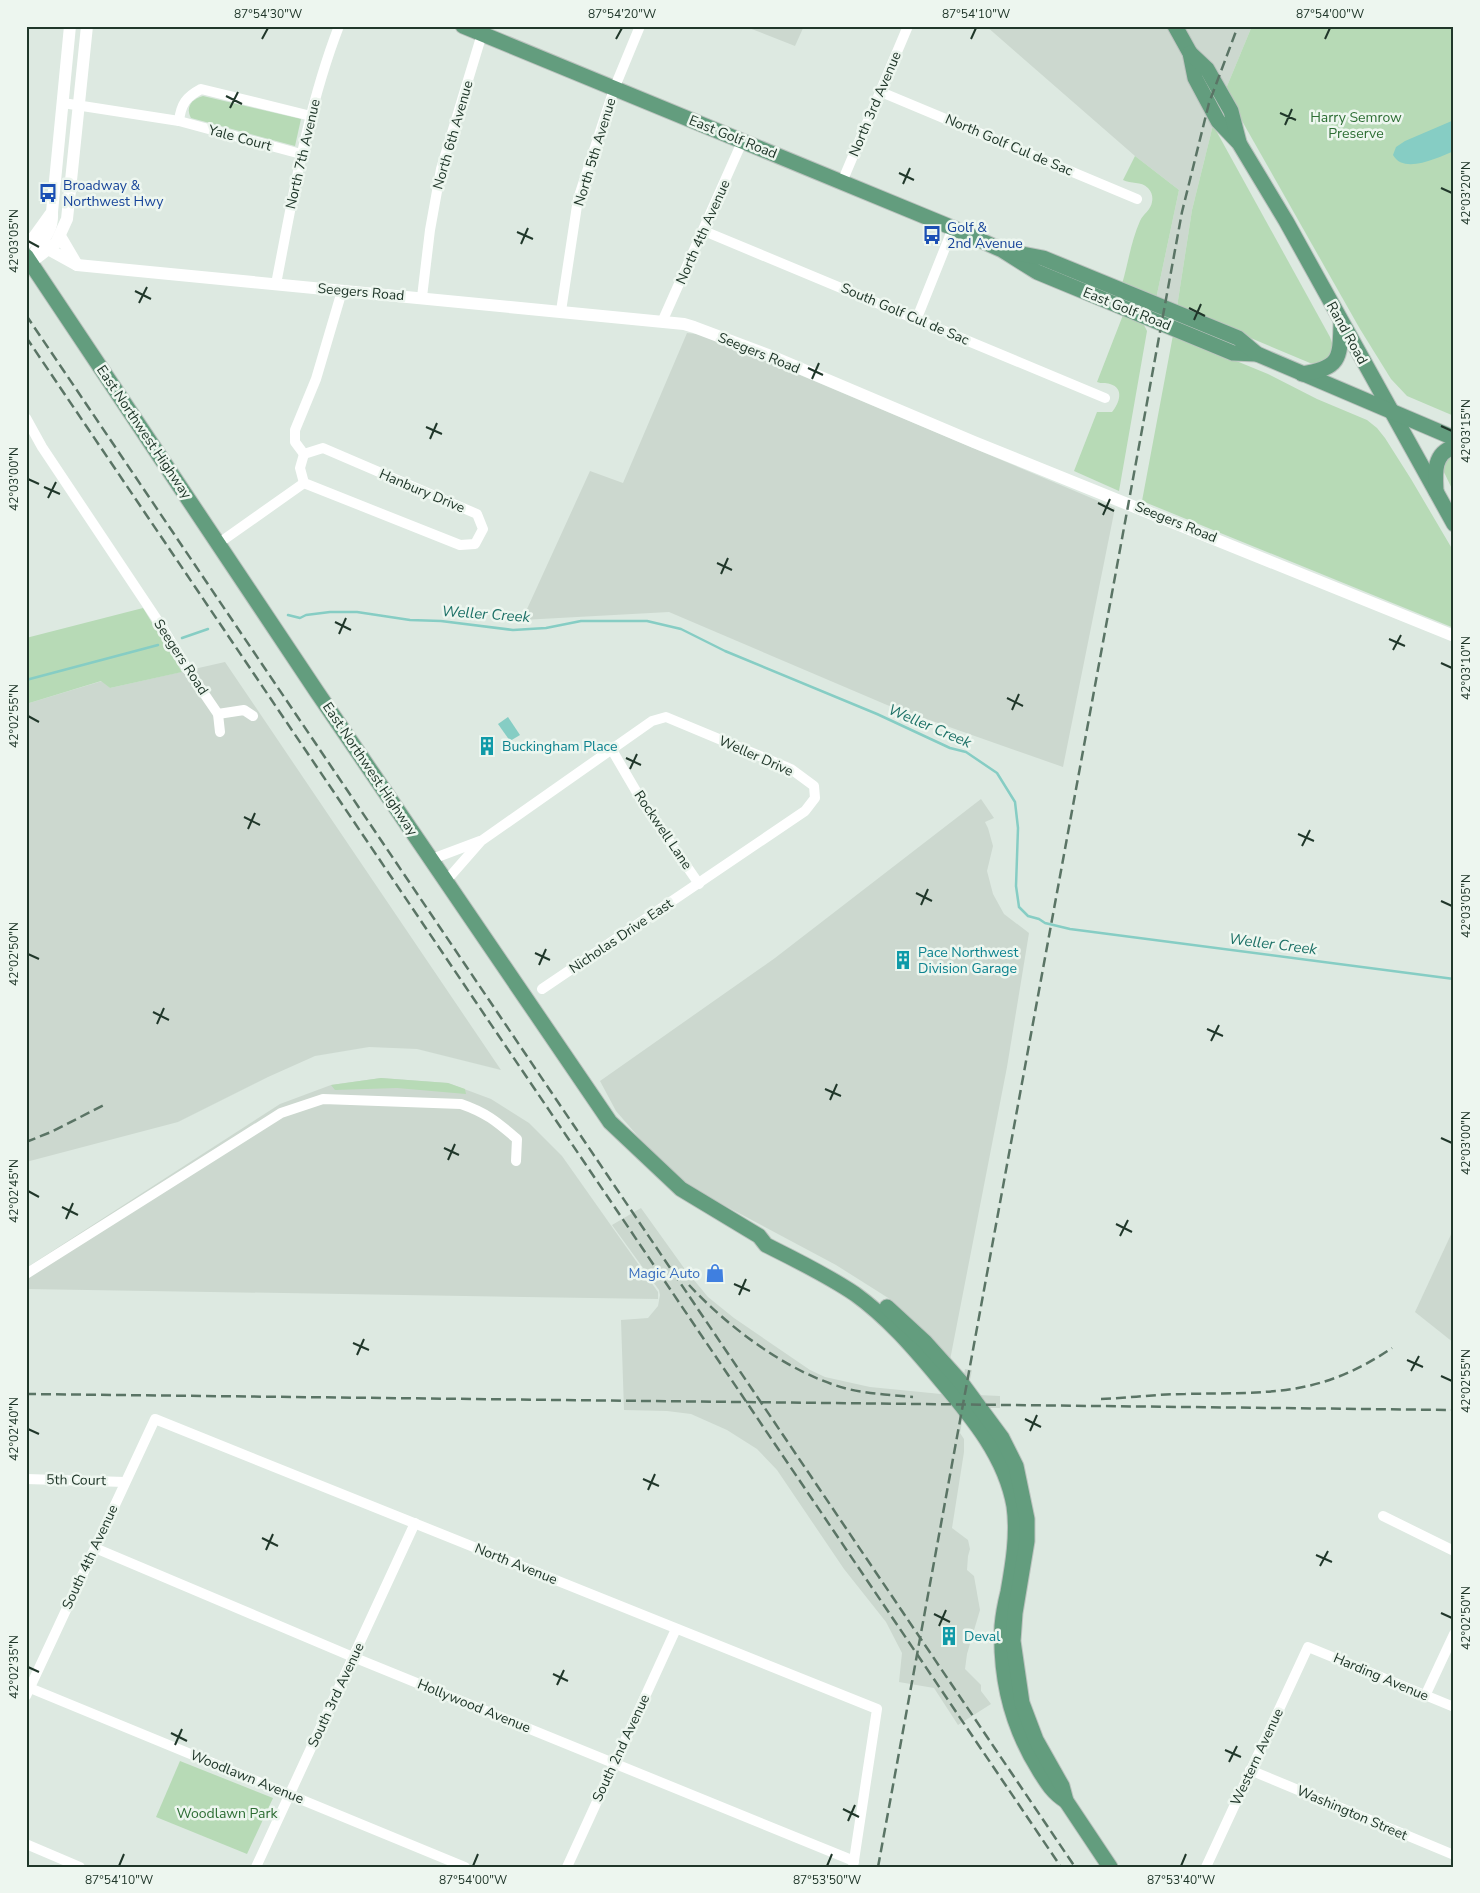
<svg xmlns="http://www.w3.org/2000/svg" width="1480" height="1893" font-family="'Nunito Sans',sans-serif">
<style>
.built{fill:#ccd8cf}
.green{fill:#b7dab6}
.water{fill:#86cdc4}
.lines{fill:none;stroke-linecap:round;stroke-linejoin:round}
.stream{stroke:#86cdc4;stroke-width:2.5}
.primary-casing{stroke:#bcc3bf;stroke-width:17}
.minor{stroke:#fff;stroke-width:10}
.tertiary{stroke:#fff;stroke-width:12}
.primary{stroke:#639d7e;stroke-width:15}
.rail{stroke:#5a7465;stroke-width:2.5;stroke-dasharray:10 5;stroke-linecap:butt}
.ticks{fill:none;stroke:#20372a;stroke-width:2}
.labels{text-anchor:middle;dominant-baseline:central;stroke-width:5;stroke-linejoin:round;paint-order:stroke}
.street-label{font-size:14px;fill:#20372a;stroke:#edf6ef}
.park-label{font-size:14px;fill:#2c6d33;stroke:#edf6ef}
.transit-label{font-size:14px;fill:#164399;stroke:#edf6ef;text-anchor:start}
.culture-label{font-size:14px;fill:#0d838f;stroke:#edf6ef;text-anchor:start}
.shop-label{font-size:14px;fill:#366cbe;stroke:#edf6ef;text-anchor:end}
.water-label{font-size:15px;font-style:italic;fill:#1d7167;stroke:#edf6ef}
.neatline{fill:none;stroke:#20372a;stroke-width:2}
.ticks-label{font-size:12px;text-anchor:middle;fill:#20372a}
</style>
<rect width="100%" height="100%" fill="#dde9e1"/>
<g class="built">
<path d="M744 26H804L795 46Z"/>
<path d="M986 26H1252L1225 91 1213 72 1201 103 1213 125 1192 210 1177 307 1156 299 1179 190 1135 156Z"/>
<path d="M687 333 705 335 1115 508 1063 767 887 705 669 612 522 620 590 471 623 483Z"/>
<path d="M225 662 501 1070 417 1049 369 1047 315 1056 268 1077 178 1122 26 1162V704L102 681 110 688Z"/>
<path d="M981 799 994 818 985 822 988 828 993 846 987 871 993 894 1004 914 1029 933 1007 1067 950 1360 893 1301 836 1265 686 1185 642 1141 616 1111 600 1081 775 958Z"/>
<path d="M381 1078 448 1083 491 1099 529 1123 562 1156 658 1292V1299L26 1289V1268L280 1104 331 1085Z"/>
<path d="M641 1208 684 1268 708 1297 734 1318 810 1370 825 1377 870 1387 951 1395 962 1387 965 1369 972 1370 969 1385 978 1395 1000 1396V1408H975L963 1417 960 1433 964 1439V1452L952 1528 968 1540 970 1549 968 1556 967 1570 974 1576 980 1610 967 1654 965 1669 981 1685V1691L991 1704 958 1725 934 1688 899 1682 902 1653 886 1622 844 1569 777 1470 757 1449 727 1430 691 1414 667 1411 624 1410 621 1320 648 1318 658 1306 660 1295 659 1290 612 1225Z"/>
<path d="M1454 1228V1343L1415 1312Z"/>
</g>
<g class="green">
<path d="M1252 26H1454V416L1407 396 1391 379 1360 329 1225 91Z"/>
<path d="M203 96 301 119 295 146 191 118C185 107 192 99 203 96Z"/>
<path d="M1213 125 1330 337 1333 346 1332 357 1319 364 1310 363 1177 307 1192 210Z"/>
<path d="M1135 156 1179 190 1156 299 1122 284C1128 264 1131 241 1140 221 1143 214 1151 210 1152 202 1153 197 1152 192 1148 188 1141 181 1131 184 1123 180Z"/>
<path d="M1123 315 1144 325 1147 331 1119 491 1074 471 1097 412H1112C1119 404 1125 388 1110 384 1105 382 1102 384 1097 382Z"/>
<path d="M1173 335 1268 374 1317 399 1367 420 1377 428 1385 438 1411 479 1454 552V628L1142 501Z"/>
<path d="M1454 455V493L1442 468 1447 458Z"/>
<path d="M143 608 182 672 110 688 101 681 26 704V638Z"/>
<path d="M381 1078 448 1083 465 1089 466 1094 397 1088 335 1090 331 1085Z"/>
<path d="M180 1761 273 1798 247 1854 156 1817Z"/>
</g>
<g class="water">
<path d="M1454 120V151C1439 157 1404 175 1393 155L1396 147 1405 141Z"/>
<path d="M508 717 520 735 510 741 498 724Z"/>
</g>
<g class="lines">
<g class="stream">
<path d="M288 615 300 618 306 615 330 612H357L410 620 441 621 513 630 546 628 581 621H647L681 629 725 651 877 714 950 748 966 752 997 773 1015 802 1018 828 1016 886 1019 907 1028 916 1039 919 1045 923 1070 929 1454 979"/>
<path d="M182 638 208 629"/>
<path d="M26 680 158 645"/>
</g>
<g class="primary-casing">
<g id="primary">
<path d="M463 26 953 228 1002 250 1037 272 1233 353 1257 354"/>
<path d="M1175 26 1190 53 1195 78 1218 121 1239 143 1286 221 1454 524"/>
<path d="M1190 53 1207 69 1231 111 1239 142"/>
<path d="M1011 252 1043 258 1238 338 1257 354 1454 438"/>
<path d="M26 256 317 692 610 1122 681 1189 759 1236 766 1245C796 1260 827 1275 855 1294 887 1317 913 1347 938 1377 970 1415 1005 1455 1014 1506 1018 1534 1013 1564 1008 1592 1005 1604 1003 1614 1002 1626 1000 1677 1012 1727 1039 1770 1047 1783 1053 1793 1066 1801"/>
<path d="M1302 374C1341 368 1340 358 1341 323"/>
<path d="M1436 491C1435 474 1433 453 1454 447"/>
<path d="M887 1307 925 1342 960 1381 1002 1438 1016 1466 1027 1519V1541L1015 1613 1013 1641 1022 1703 1036 1740 1062 1786 1066 1801 1110 1867"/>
</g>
</g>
<g class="minor">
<path d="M881 92 1137 199"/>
<path d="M63 103 179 121 301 154"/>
<path d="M179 121C181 104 186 97 201 89L311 116"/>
<path d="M842 182 908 26"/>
<path d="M704 231 1105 398"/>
<path d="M276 284C293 197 307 109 339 26"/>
<path d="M422 297 430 230 441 169 482 34"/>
<path d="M561 311 578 199 614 89 640 26"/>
<path d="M917 318 953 228"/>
<path d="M662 322 742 142"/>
<path d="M26 418 42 447 164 630 188 670 218 714 220 732"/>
<path d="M323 448 477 514 483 529 475 544 460 545 304 483 300 468 304 454Z"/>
<path d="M304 454 295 442V430L316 379 342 291"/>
<path d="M219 543 304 483"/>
<path d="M218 714 244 710 253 716"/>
<path d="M612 750 643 803 699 884"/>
<path d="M432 859 480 841"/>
<path d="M446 881 481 841 652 721 666 717 791 769 814 786 815 798 805 811 542 989"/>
<path d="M26 1274 281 1113 323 1099 461 1104C487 1113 497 1122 517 1139L516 1161"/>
<path d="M26 1479 125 1482"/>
<path d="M1383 1516 1454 1551"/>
<path d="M95 1548 353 1657 854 1861"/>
<path d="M30 1688 465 1867"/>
<path d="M26 1696 155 1419 877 1709 853 1867"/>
<path d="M1425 1696 1454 1634"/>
<path d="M1250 1770 1454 1855"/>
<path d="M26 1844 80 1867"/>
<path d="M256 1867 415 1523"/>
<path d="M567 1867 676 1629"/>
<path d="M1206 1867 1308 1647 1454 1707"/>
</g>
<g class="tertiary">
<path d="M60 236 77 265"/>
<path d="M26 243 34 237 52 212 70 26"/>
<path d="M48 249 77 265 684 324 694 327 771 356 974 442 1454 636"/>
<path d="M32 258C40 242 53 233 52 214"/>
<path d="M30 263 56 243 67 219 87 26"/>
</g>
<use href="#primary" class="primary"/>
<g class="rail">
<path d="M26 315 1075 1867"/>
<path d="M26 337 1061 1867"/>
<path d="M26 1142 51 1132 106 1104"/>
<path d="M689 1285C729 1328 790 1374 848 1389 870 1394 891 1395 913 1397"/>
<path d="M26 1394 1454 1410"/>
<path d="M1101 1399C1129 1398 1157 1394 1185 1394 1268 1392 1318 1398 1392 1348"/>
<path d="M878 1867 1182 212 1209 103 1238 26"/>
</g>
</g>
<path class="ticks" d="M262 39 268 28M616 39 622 28M971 39 976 28M1325 39 1330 28M226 96 242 104M230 108 238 92M1280 113 1296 120M1285 125 1292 109M899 173 914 180M903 184 910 168M1441 188 1452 193M517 232 533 239M28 241 39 247M521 244 528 228M135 291 151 299M139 303 147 287M1189 308 1205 316M1194 320 1201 304M808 368 823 375M812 379 819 363M1441 426 1452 431M426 427 442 434M430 439 437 423M28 479 39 484M44 487 60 494M48 498 56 482M1098 503 1114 511M1103 515 1110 499M717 563 732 570M721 574 728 558M335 622 351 630M339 634 346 618M1389 639 1405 646M1393 650 1401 635M1441 663 1452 668M1007 698 1023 706M1012 710 1019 694M28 716 39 722M626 758 641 765M630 769 637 754M244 817 260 825M248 829 255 813M1298 834 1314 841M1302 846 1310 830M916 893 932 901M1441 901 1452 906M921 905 928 889M535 953 550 960M28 954 39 959M539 965 546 949M153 1012 169 1020M157 1024 164 1008M1207 1029 1223 1036M1211 1041 1219 1025M825 1089 841 1096M830 1100 837 1084M1441 1138 1452 1143M444 1148 459 1155M448 1160 455 1144M28 1191 39 1197M62 1207 78 1215M66 1219 73 1203M1116 1224 1132 1232M1120 1236 1128 1220M734 1284 750 1291M739 1295 746 1279M353 1343 369 1350M357 1355 364 1339M1407 1360 1423 1367M1411 1371 1419 1356M1441 1376 1452 1381M1025 1419 1041 1427M28 1429 39 1434M1030 1431 1037 1415M643 1479 659 1486M648 1490 655 1474M262 1538 278 1546M266 1550 273 1534M1316 1555 1332 1562M1320 1566 1328 1551M1441 1613 1452 1618M934 1614 950 1622M939 1626 946 1610M28 1667 39 1672M553 1674 568 1681M557 1685 564 1670M171 1733 187 1741M175 1745 182 1729M1225 1750 1241 1757M1229 1762 1237 1746M843 1809 859 1817M848 1821 855 1805M119 1866 124 1854M473 1866 478 1854M827 1866 832 1854M1181 1866 1186 1854"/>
<defs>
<g id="bus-bare" transform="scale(1.5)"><path d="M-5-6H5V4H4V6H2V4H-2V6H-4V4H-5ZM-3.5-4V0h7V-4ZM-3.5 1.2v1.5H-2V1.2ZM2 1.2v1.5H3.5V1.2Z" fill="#1a4fb4" stroke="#edf6ef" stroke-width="2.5" paint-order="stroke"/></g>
<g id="building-bare" transform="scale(1.5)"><path d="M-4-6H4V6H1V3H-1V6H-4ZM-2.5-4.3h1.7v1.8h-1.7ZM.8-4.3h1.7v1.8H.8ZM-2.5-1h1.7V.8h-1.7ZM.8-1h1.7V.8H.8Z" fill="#0f9aa8" stroke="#edf6ef" stroke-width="2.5" paint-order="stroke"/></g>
<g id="shop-bare" transform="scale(1.5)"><path d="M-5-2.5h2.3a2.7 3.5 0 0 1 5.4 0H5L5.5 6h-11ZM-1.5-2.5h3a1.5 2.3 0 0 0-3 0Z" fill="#3f7fe0" stroke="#edf6ef" stroke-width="2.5" paint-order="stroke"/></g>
</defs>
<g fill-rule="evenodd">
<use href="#bus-bare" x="48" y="193"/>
<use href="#bus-bare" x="932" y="235"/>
<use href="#building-bare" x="487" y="746"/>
<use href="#building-bare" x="903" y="960"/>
<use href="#shop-bare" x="715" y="1273"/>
<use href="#building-bare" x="949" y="1636"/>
</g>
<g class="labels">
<g class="street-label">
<text transform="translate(875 104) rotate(-67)">North 3rd Avenue</text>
<text transform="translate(453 135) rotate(-74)">North 6th Avenue</text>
<text transform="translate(733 137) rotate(22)">East Golf Road</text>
<text transform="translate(240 138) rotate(15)">Yale Court</text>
<text transform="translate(1009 145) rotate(23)">North Golf Cul de Sac</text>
<text transform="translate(595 152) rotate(-73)">North 5th Avenue</text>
<text transform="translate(303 154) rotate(-77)">North 7th Avenue</text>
<text transform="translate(703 232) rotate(-66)">North 4th Avenue</text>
<text transform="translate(361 292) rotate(5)">Seegers Road</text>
<text transform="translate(1127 309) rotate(22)">East Golf Road</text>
<text transform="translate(905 314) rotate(23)">South Golf Cul de Sac</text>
<text transform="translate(1347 333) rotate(61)">Rand Road</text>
<text transform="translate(759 353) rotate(22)">Seegers Road</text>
<text transform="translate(144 432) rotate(56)">East Northwest Highway</text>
<text transform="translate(422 491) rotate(23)">Hanbury Drive</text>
<text transform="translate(1176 522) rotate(22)">Seegers Road</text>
<text transform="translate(181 657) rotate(57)">Seegers Road</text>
<text transform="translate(756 756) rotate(24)">Weller Drive</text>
<text transform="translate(370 769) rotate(56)">East Northwest Highway</text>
<text transform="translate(663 830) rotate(56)">Rockwell Lane</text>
<text transform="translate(621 936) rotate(-34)">Nicholas Drive East</text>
<text transform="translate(76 1480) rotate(1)">5th Court</text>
<text transform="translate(90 1557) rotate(-65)">South 4th Avenue</text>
<text transform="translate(516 1564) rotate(22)">North Avenue</text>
<text transform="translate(1381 1677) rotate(23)">Harding Avenue</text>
<text transform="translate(336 1695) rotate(-65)">South 3rd Avenue</text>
<text transform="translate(474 1706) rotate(22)">Hollywood Avenue</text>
<text transform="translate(621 1748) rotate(-65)">South 2nd Avenue</text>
<text transform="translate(1257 1757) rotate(-65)">Western Avenue</text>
<text transform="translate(247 1777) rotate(22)">Woodlawn Avenue</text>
<text transform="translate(1352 1813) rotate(23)">Washington Street</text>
</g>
<g class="park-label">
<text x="1356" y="117">Harry Semrow<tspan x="1356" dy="16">Preserve</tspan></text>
<text x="227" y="1813">Woodlawn Park</text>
</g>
<g class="transit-label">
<text x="63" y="185">Broadway &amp;<tspan x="63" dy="16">Northwest Hwy</tspan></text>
<text x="947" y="227">Golf &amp;<tspan x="947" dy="16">2nd Avenue</tspan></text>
</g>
<g class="culture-label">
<text x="502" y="746">Buckingham Place</text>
<text x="918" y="952">Pace Northwest<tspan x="918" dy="16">Division Garage</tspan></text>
<text x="964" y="1636">Deval</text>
</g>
<g class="shop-label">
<text x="700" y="1273">Magic Auto</text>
</g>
<g class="water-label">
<text transform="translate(486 614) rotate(4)">Weller Creek</text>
<text transform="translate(930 726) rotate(23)">Weller Creek</text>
<text transform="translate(1273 944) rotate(7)">Weller Creek</text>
</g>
</g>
<rect width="1480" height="1893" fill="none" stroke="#edf6ef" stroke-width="55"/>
<rect x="28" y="28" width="1424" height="1838" class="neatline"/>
<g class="ticks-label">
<text x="268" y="18">87°54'30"W</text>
<text x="622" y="18">87°54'20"W</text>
<text x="976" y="18">87°54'10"W</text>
<text x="1330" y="18">87°54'00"W</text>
<text transform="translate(1466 193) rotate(-90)" y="4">42°03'20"N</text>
<text transform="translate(14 241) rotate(-90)" y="4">42°03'05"N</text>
<text transform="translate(1466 431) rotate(-90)" y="4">42°03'15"N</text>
<text transform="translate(14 479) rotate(-90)" y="4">42°03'00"N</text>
<text transform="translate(1466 668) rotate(-90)" y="4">42°03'10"N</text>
<text transform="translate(14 716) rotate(-90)" y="4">42°02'55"N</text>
<text transform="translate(1466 906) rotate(-90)" y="4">42°03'05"N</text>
<text transform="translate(14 954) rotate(-90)" y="4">42°02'50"N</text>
<text transform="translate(1466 1143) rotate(-90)" y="4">42°03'00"N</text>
<text transform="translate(14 1191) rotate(-90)" y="4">42°02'45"N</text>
<text transform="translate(1466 1381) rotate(-90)" y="4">42°02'55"N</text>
<text transform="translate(14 1429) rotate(-90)" y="4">42°02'40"N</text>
<text transform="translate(1466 1618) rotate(-90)" y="4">42°02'50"N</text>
<text transform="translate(14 1667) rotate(-90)" y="4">42°02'35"N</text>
<text x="119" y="1884">87°54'10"W</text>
<text x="473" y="1884">87°54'00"W</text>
<text x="827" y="1884">87°53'50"W</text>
<text x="1181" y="1884">87°53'40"W</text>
</g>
</svg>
